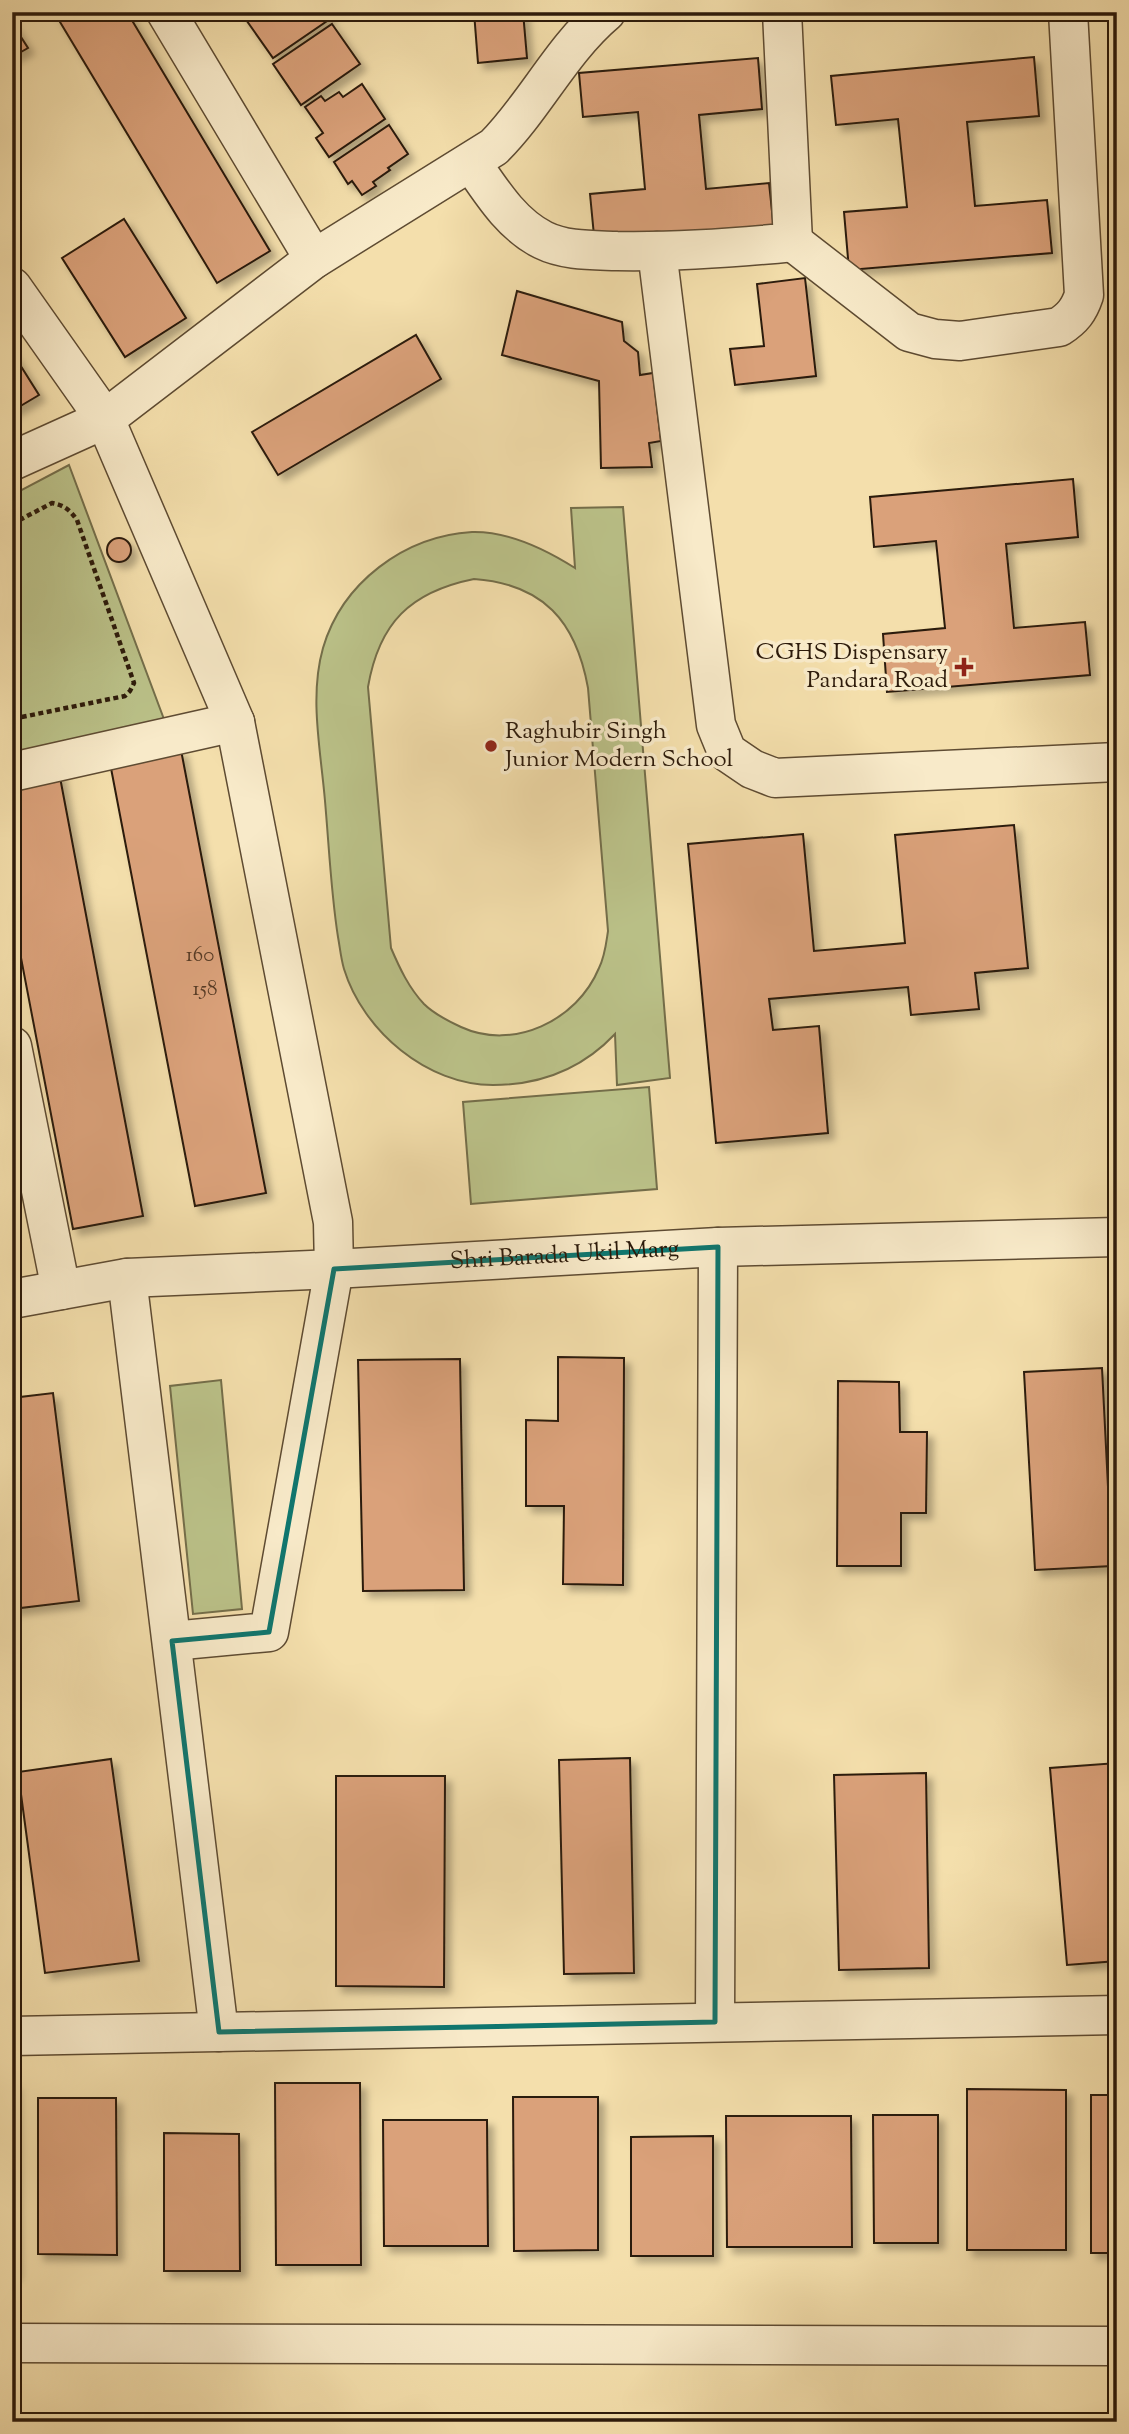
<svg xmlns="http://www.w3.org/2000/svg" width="1129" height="2434" font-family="'Sorts Mill Goudy',serif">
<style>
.green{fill:#bbc289;stroke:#746e4a;stroke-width:2;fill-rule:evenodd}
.building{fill:#daa17a;stroke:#2c1a0a;stroke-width:2;filter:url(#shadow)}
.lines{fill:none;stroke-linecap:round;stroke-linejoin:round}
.minor-casing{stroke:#5e4b32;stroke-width:41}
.path{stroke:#2c1a0a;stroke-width:4.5;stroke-dasharray:5 3.5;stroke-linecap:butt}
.minor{stroke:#f8eac9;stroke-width:38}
.marked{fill:none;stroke:#0f766e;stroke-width:5;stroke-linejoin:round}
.poi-dot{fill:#8f2418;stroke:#f8eac9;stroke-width:2.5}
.labels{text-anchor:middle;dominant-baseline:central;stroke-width:7;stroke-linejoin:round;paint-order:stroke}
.number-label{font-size:21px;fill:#583c26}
.poi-label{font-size:24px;fill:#2c1a0a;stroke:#f8eac9;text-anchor:end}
.street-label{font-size:24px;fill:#2c1a0a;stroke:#f8eac9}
</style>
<defs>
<filter id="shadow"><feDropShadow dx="6" dy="6" stdDeviation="3.5" flood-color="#0004"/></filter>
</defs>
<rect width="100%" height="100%" fill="#f4dfac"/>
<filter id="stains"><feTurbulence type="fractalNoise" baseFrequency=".00286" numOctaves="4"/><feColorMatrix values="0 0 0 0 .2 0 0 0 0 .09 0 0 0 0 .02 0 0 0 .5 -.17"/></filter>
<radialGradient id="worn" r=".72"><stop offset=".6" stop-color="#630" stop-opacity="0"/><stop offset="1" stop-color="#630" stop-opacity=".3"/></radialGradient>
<g class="green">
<path d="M69 465 168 730 12 765V495Z"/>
<path d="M623 507 670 1078 617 1085 615 1034C582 1069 541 1085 493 1085 427 1085 363 1031 344 969 341 959 340 948 338 937 331 893 329 846 325 801 321 752 309 697 323 648 342 583 404 536 472 532 509 531 545 549 575 568L571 508ZM474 579C543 584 576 621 588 688L608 931C606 944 605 956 599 968 577 1021 513 1051 461 1027 448 1021 434 1014 424 1004 409 988 400 969 391 948L368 687C379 623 410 592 474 579Z"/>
<path d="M649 1087 657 1189 471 1204 463 1102Z"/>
<path d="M221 1380 242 1609 193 1614 170 1386Z"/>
</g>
<g class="building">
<path d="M54 12H127L270 251 217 283Z"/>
<path d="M244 12H325L330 19 273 58 242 14Z"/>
<path d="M474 12H523L527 58 478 63Z"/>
<path d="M12 23 28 48 12 57Z"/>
<path d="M332 24 360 64 301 105 273 64Z"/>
<path d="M1034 57 1039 116 967 122 975 206 1047 200 1052 253 849 270 844 212 907 207 898 119 836 125 831 76Z"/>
<path d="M758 58 762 109 699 115 706 189 769 183 774 230 595 246 590 194 645 189 638 112 583 117 579 73Z"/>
<path d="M362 84 385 119 329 157 316 138 323 133 305 107 321 96 325 101 339 92 343 97Z"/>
<path d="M389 125 408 154 388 168 390 170 373 182 376 186 362 195 352 181 348 184 334 162Z"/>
<path d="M124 219 186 318 125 357 62 258Z"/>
<path d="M805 278 816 376 735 385 730 349 764 346 757 284Z"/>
<path d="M517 291 622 322 624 341 638 352 640 375 653 373 661 441 649 443 652 467 601 468 599 381 502 355Z"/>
<path d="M416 335 441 379 278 475 252 432Z"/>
<path d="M12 352 39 395 12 411Z"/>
<path d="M1073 479 1078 537 1006 544 1014 628 1085 622 1090 675 887 692 883 634 945 628 936 541 874 547 870 497Z"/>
<circle cx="119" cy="550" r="12"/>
<path d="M181 750 266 1193 195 1206 110 763Z"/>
<path d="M59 772 143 1216 73 1229 12 911V782Z"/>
<path d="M1014 825 1028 968 975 973 979 1009 911 1015 908 987 769 999 773 1030 819 1026 828 1133 716 1143 688 844 803 834 814 951 905 943 895 835Z"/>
<path d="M558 1357 624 1358 623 1585 563 1584 564 1506H526V1420L558 1421Z"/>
<path d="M460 1359 464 1590 363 1591 358 1360Z"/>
<path d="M1102 1368 1112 1566 1035 1570 1024 1372Z"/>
<path d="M838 1381 899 1382 900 1432H927L926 1513H901V1566H837Z"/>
<path d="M53 1393 79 1601 12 1609V1398Z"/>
<path d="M630 1758 634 1973 564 1974 559 1760Z"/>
<path d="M111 1759 139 1961 45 1973 18 1772Z"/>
<path d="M1117 1763V1961L1067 1965 1050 1768Z"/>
<path d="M926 1773 929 1968 839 1970 834 1775Z"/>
<path d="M336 1776H445L444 1987 336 1986Z"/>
<path d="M275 2083H360L361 2265H276Z"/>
<path d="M12 2084H14L15 2274H12Z"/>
<path d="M967 2089 1066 2090V2250H967Z"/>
<rect x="1091" y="2095" width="26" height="158"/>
<path d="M513 2097H598V2250L514 2251Z"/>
<path d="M38 2098H116L117 2255 38 2254Z"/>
<path d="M873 2115H938V2243H874Z"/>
<path d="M726 2116H851L852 2247H727Z"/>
<path d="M383 2120H487L488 2246H384Z"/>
<path d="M164 2133 239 2134 240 2271H164Z"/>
<path d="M713 2136V2256H631V2137Z"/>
</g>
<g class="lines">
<g class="minor-casing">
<g id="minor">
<path d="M166 12 314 259"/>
<path d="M471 162C491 191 511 224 543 240 565 251 592 250 617 251 676 252 734 248 793 242L782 12"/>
<path d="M793 242 909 332 935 339 960 341 1059 327C1073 318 1079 310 1084 295L1068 12"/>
<path d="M657 251 716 725 727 752 752 769 775 778 1117 762"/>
<path d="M12 287 105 419 235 722 333 1222 334 1269 269 1632 172 1641"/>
<path d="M12 461 105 419 314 259 494 147C535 106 561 50 606 12"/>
<path d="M12 772 235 722"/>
<path d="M12 1046 61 1290"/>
<path d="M127 1278 219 2032"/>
<path id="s1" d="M12 1299 127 1278 334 1269 718 1247 1117 1237"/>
<path d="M715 2022 718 1247"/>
<path d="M12 2036 1117 2015"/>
<path d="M12 2343 1117 2346"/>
</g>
</g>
<path class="path" d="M12 524 52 503C64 505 70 510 77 520L134 683 130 691 125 696 12 719"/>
<use href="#minor" class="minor"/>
</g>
<path class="marked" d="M718 1247 715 2022 219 2032 172 1641 269 1632 334 1269Z"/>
<g class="poi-dot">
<path d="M960.5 656.5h7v7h7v7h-7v7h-7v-7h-7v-7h7z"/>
<circle cx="491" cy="746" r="7"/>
</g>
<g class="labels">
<g class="number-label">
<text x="200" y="956">160</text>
<text x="205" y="990">158</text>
</g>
<g class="poi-label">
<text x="948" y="653">CGHS Dispensary<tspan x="948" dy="28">Pandara Road</tspan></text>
<text x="505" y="732" text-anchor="start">Raghubir Singh<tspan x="505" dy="28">Junior Modern School</tspan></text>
</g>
<g class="street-label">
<text stroke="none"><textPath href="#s1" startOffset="555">Shri Barada Ukil Marg</textPath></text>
</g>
</g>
<rect width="1129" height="2434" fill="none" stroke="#f4dfac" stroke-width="42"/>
<rect x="14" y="14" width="1101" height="2406" fill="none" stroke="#2c1a0a" stroke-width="3.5"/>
<rect x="21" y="21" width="1087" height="2392" fill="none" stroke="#2c1a0a" stroke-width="2"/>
<rect width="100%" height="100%" filter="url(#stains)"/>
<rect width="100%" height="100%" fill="url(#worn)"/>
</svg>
